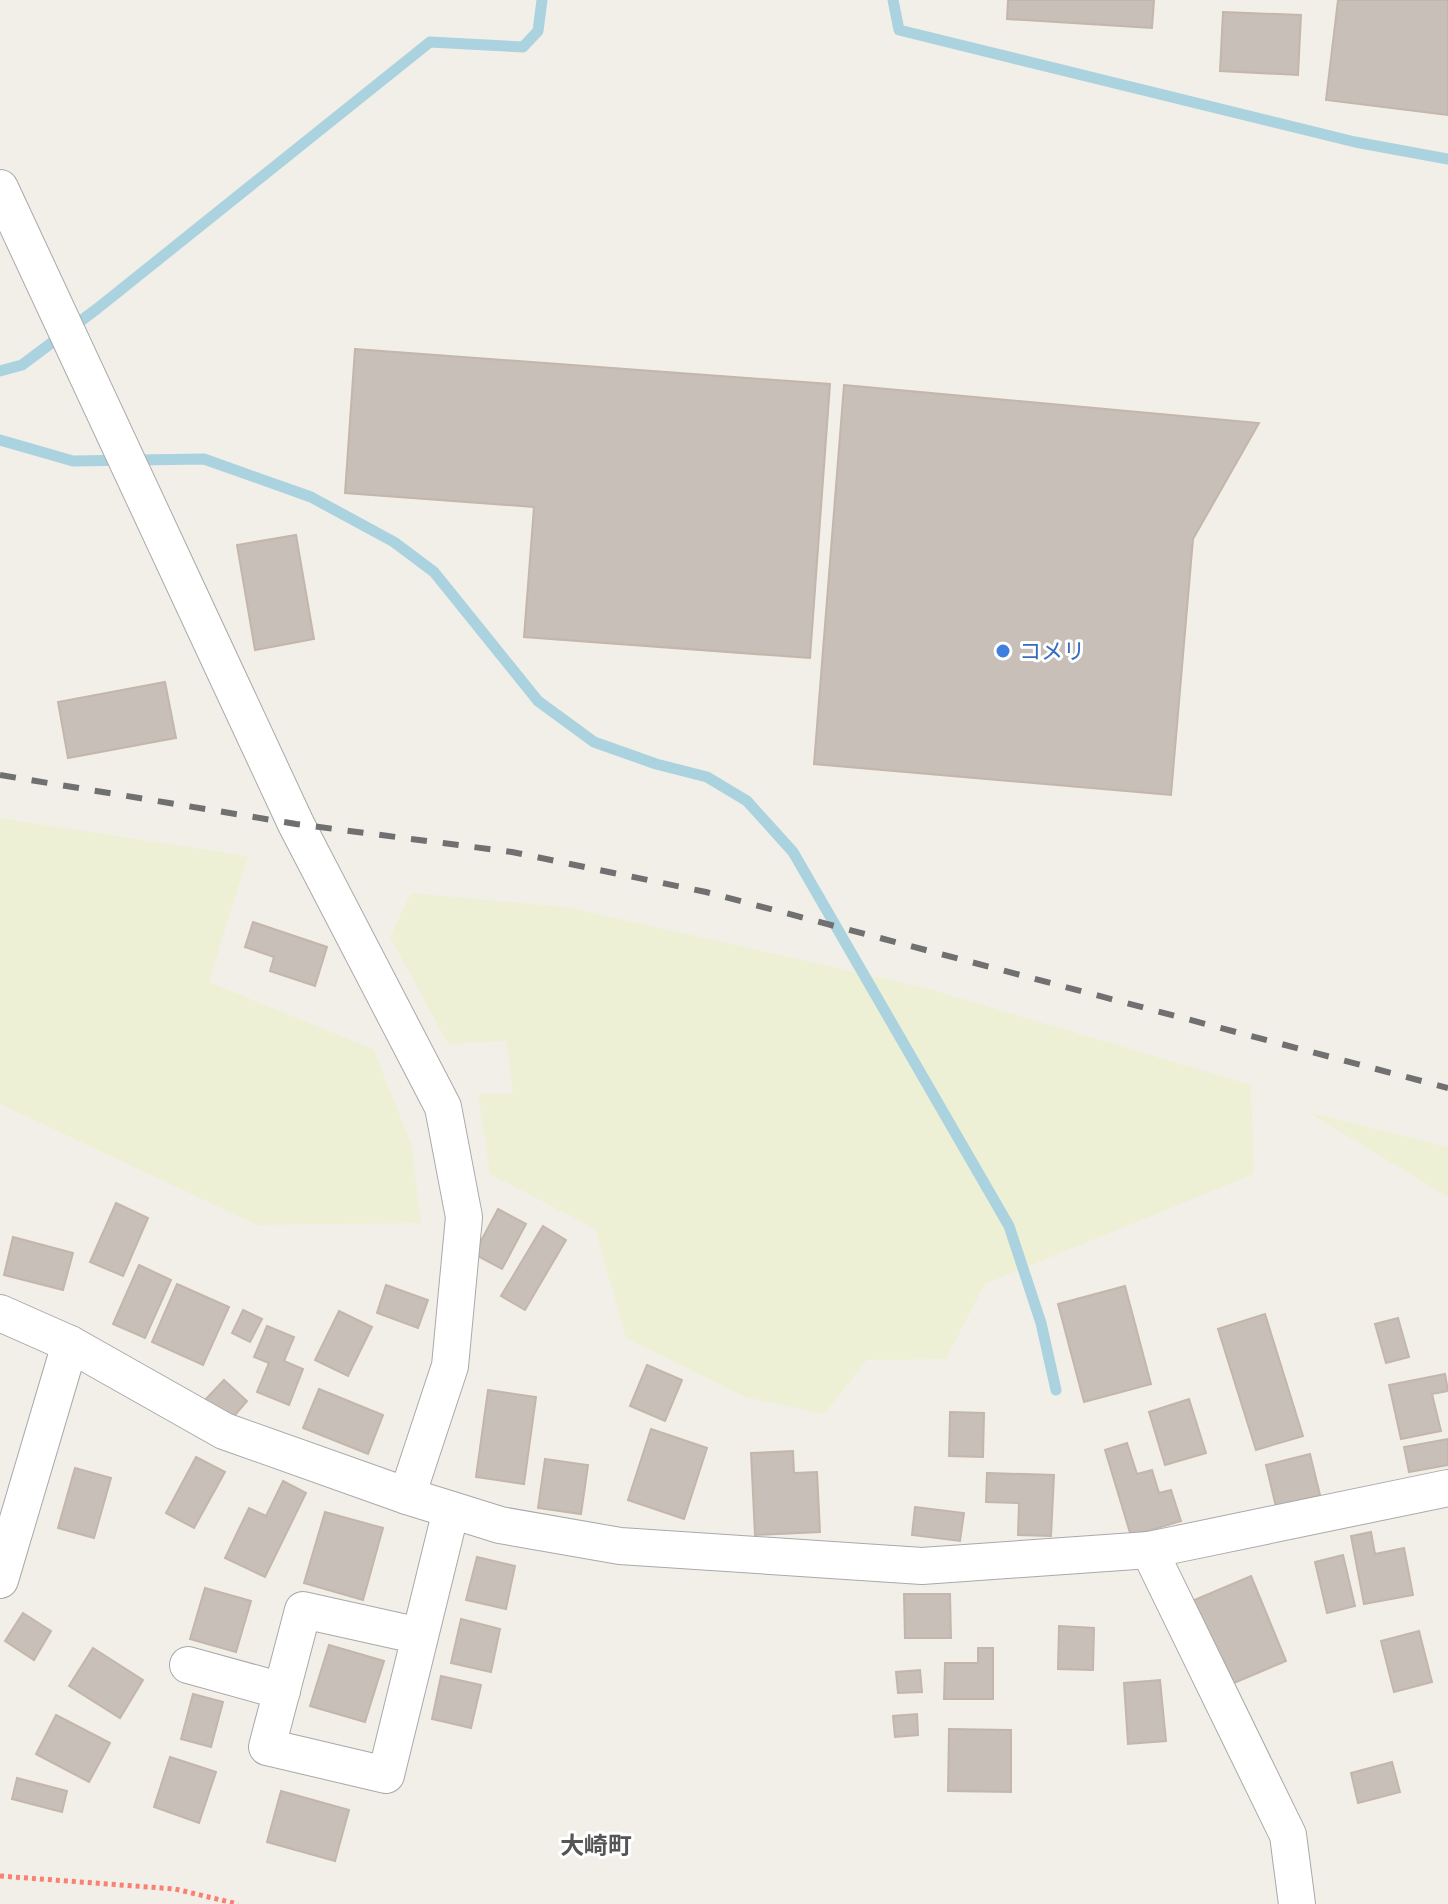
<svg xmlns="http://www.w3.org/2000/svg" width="1448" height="1904" font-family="Arial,'Noto Sans JP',sans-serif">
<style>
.farmland{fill:#eef0d5}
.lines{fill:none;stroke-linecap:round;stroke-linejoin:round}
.stream{stroke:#aad3df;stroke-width:11}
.building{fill:#c7bfb8;stroke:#c4b6ab;stroke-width:2}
.minor-casing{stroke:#a9a9a9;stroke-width:38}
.path{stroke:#fa8072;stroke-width:5;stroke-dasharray:4 4;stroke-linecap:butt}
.minor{stroke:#fff;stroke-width:36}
.rail{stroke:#707070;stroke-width:6;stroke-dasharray:16 16;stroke-linecap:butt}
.shop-dot{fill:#3f7fe0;stroke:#fff;stroke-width:3}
.labels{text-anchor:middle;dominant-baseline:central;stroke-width:6;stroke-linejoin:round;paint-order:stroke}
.shop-label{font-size:22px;fill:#366cbe;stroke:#fff;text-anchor:start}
.neighbourhood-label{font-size:24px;font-weight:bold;fill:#555;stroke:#fff}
</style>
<rect width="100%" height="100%" fill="#f2efe9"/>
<g class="farmland">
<path d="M0 818 248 856 209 982 373 1049 411 1143 421 1223 257 1225 0 1104Z"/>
<path d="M411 893 566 907 926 988 1251 1085 1254 1174 985 1284 946 1359 867 1360 824 1414 745 1397 626 1338 595 1229 490 1174 478 1094H513L506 1041 448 1044 390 937Z"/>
<path d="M1308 1112 1448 1147V1197Z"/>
</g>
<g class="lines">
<g class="stream">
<path d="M893 0 899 30 1355 142 1448 159"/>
<path d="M0 371 22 365 98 308 430 42 523 47 538 31 542 0"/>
<path d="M0 440 73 461 204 459 311 497 394 542 434 572 538 701 594 742 656 764 707 777 747 801 793 852 1009 1226 1041 1323 1056 1390"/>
</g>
</g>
<g class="building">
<path d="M1008 0H1154L1152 28 1007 19Z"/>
<path d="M1338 0H1448V115L1326 100Z"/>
<path d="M1223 12 1301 15 1298 75 1220 71Z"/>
<path d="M355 349 830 384 810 658 524 637 534 507 345 493Z"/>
<path d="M844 385 1259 423 1193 539 1171 795 814 764Z"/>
<path d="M296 535 314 639 255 650 237 545Z"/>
<path d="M165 682 176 738 68 758 58 702Z"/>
<path d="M253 922 327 947 315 986 270 971 274 957 245 947Z"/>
<path d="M116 1203 148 1218 123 1276 90 1262Z"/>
<path d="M498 1209 526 1224 502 1269 474 1254Z"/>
<path d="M543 1226 566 1240 525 1310 501 1296Z"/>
<path d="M13 1237 73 1253 63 1290 4 1275Z"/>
<path d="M139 1265 171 1280 145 1338 113 1324Z"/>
<path d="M177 1284 229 1307 203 1365 152 1342Z"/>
<path d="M386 1285 428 1300 418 1328 377 1313Z"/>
<path d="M1125 1286 1151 1384 1084 1402 1058 1304Z"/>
<path d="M243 1310 262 1319 250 1342 232 1333Z"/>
<path d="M339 1311 372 1327 348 1376 315 1360Z"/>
<path d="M1265 1314 1303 1436 1256 1450 1218 1329Z"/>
<path d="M1398 1318 1409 1357 1386 1363 1375 1324Z"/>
<path d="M267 1326 294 1337 284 1361 303 1369 289 1405 257 1392 269 1363 254 1357Z"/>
<path d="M647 1365 682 1380 665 1421 630 1406Z"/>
<path d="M1445 1374 1448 1391 1432 1394 1441 1431 1401 1439 1389 1385Z"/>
<path d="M224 1380 247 1401 229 1422 205 1400Z"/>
<path d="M319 1389 383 1415 368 1454 303 1428Z"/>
<path d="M488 1390 536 1397 524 1484 476 1477Z"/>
<path d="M1189 1399 1206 1453 1165 1465 1149 1412Z"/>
<path d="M950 1412 984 1413 983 1457 949 1456Z"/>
<path d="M651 1429 707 1448 684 1519 628 1500Z"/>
<path d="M1448 1439V1465L1409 1472 1404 1447Z"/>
<path d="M1127 1443 1137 1474 1152 1470 1159 1493 1171 1490 1181 1521 1131 1536 1105 1450Z"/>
<path d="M793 1451 794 1473 817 1472 820 1532 755 1535 751 1453Z"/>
<path d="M1310 1454 1320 1495 1276 1507 1266 1465Z"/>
<path d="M196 1457 225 1472 194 1528 166 1513Z"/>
<path d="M545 1459 588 1465 581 1514 538 1508Z"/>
<path d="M75 1468 111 1478 94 1538 58 1528Z"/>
<path d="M987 1473 1054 1475 1051 1536 1018 1535 1019 1503 986 1502Z"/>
<path d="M283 1481 306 1493 265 1577 225 1558 249 1508 266 1516Z"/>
<path d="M915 1507 964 1513 960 1541 912 1535Z"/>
<path d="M325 1512 383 1528 363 1600 304 1583Z"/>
<path d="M1371 1532 1375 1554 1404 1548 1413 1595 1364 1604 1351 1536Z"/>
<path d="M1343 1555 1355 1606 1327 1613 1315 1562Z"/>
<path d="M477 1557 515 1566 506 1609 466 1600Z"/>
<path d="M1251 1576 1286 1661 1227 1686 1192 1601Z"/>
<path d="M205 1588 251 1601 236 1652 190 1639Z"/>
<path d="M904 1594H950L951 1638H905Z"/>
<path d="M23 1613 51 1631 34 1660 5 1641Z"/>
<path d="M461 1619 500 1629 491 1672 451 1663Z"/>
<path d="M1059 1626 1094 1628 1093 1670 1058 1669Z"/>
<path d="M1419 1631 1432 1682 1394 1692 1381 1641Z"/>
<path d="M329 1645 384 1661 365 1722 310 1706Z"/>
<path d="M93 1648 143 1680 120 1718 69 1686Z"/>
<path d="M978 1648H993V1699H944L945 1663H978Z"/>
<path d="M920 1670 922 1692 898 1693 896 1672Z"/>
<path d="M441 1676 481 1685 471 1728 432 1719Z"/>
<path d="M1160 1680 1166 1741 1128 1744 1124 1683Z"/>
<path d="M193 1694 223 1702 211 1747 181 1739Z"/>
<path d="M917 1714 918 1735 895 1737 893 1716Z"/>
<path d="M56 1715 110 1743 89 1782 36 1754Z"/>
<path d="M949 1729 1011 1730V1792L948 1791Z"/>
<path d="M170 1757 216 1772 199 1823 154 1807Z"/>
<path d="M1392 1762 1400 1792 1358 1803 1351 1773Z"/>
<path d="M17 1778 67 1791 62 1812 12 1799Z"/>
<path d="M281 1791 349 1810 335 1861 267 1842Z"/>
</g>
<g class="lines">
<g class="minor-casing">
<g id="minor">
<path d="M0 188 296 824 443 1107 464 1217 450 1366 407 1496"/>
<path d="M0 1313 70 1344 224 1431 407 1496 500 1525 620 1546 922 1566 1149 1550 1448 1488"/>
<path d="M1149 1550 1288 1835 1297 1904"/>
<path d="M0 1580 70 1344"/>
<path d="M420 1636 303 1610 267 1747 386 1775 451 1510"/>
<path d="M188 1665 282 1691"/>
</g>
</g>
<path class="path" d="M0 1876 175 1889 238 1904"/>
<use href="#minor" class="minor"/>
<path class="rail" d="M0 775 296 824 512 852 706 892 1448 1088"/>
</g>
<circle class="shop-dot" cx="1003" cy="651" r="8"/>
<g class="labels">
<g class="shop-label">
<text x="1019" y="651">コメリ</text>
</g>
<g class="neighbourhood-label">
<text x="596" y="1845">大崎町</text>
</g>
</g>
</svg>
